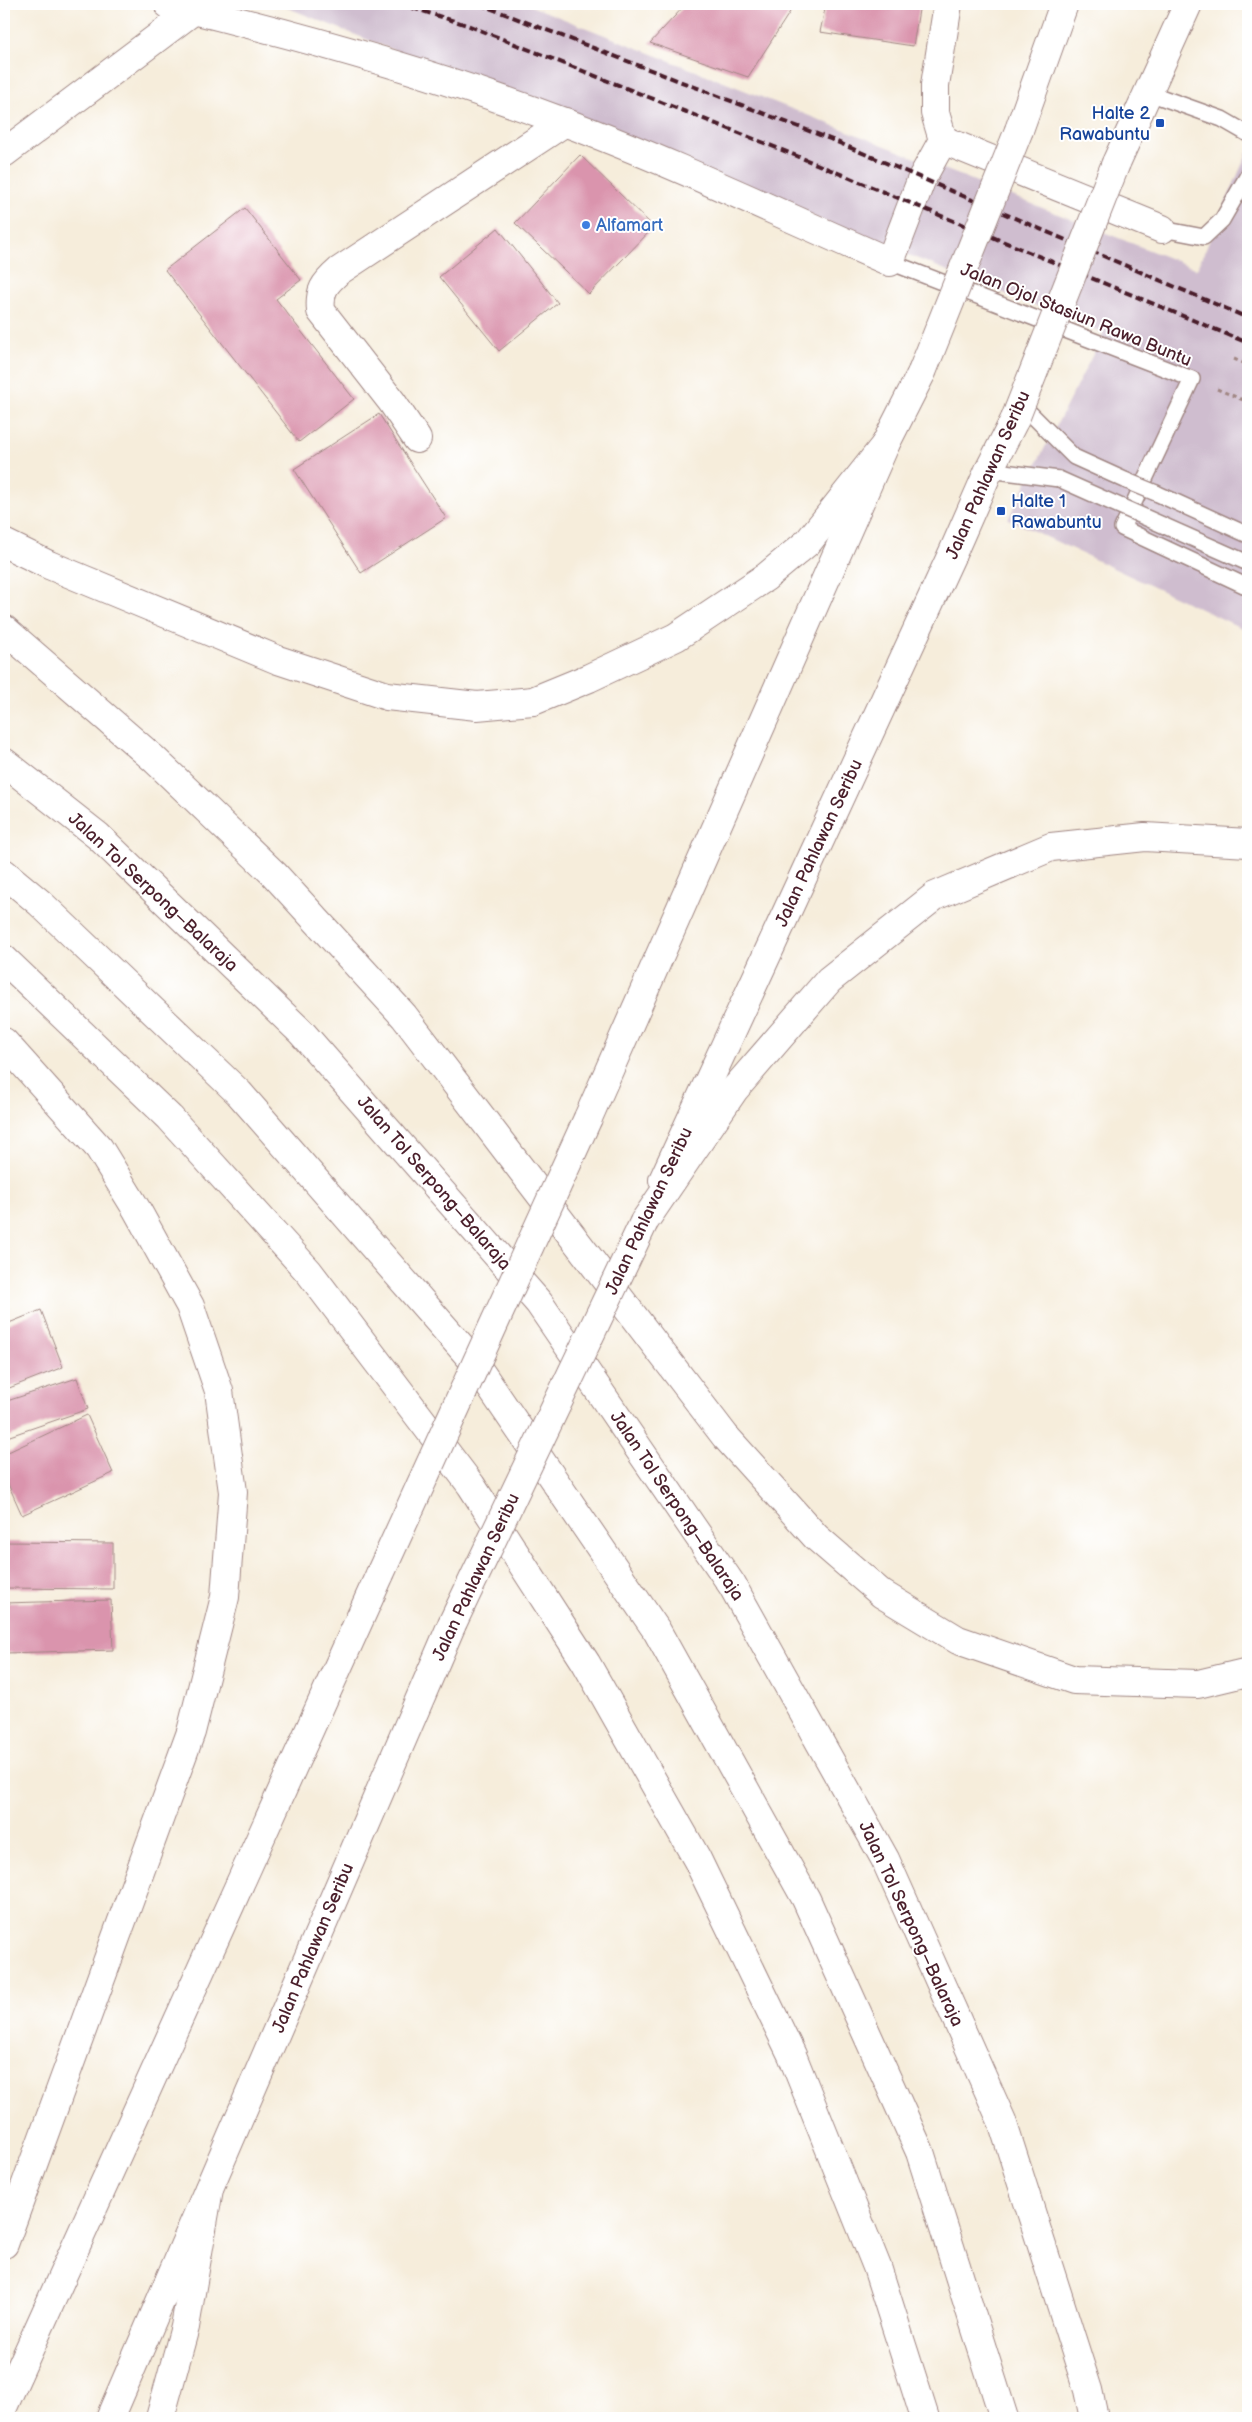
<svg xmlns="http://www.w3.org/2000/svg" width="1252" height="2422" font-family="'Balsamiq Sans',sans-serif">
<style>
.industrial{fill:#cfbdcf}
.building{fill:#da94ad}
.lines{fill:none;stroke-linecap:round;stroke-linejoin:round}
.service-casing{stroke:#a08683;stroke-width:18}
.minor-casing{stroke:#a08683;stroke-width:30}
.primary-casing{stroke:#a08683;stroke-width:30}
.motorway-casing{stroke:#a08683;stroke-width:30}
.path{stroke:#a08683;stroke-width:3;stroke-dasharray:4 4;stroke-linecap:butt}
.service{stroke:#fff;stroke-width:15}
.minor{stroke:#fff;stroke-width:28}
.primary{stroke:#fff;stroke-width:28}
.motorway{stroke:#fff;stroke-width:28}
.rail{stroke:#4a1f2b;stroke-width:4;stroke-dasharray:8 4;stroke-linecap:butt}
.service-bridge-casing{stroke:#a08683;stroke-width:18;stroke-linecap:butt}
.primary-bridge-casing{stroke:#a08683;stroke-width:30;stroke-linecap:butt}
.service-bridge{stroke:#fff;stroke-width:15}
.primary-bridge{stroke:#fff;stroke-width:28}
.transit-dot{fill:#1a4fb4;stroke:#fff;stroke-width:2}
.shop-dot{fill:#3f7fe0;stroke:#fff;stroke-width:2}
.labels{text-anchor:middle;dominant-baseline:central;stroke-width:4;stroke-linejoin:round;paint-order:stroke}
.transit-label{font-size:18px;fill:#164399;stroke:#fff;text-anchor:end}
.shop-label{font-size:18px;fill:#366cbe;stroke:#fff;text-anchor:start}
.street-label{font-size:18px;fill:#4a1f2b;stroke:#fff}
</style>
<rect width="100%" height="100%" fill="#fff"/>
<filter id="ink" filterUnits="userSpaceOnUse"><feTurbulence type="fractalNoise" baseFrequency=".02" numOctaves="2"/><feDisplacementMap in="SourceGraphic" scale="10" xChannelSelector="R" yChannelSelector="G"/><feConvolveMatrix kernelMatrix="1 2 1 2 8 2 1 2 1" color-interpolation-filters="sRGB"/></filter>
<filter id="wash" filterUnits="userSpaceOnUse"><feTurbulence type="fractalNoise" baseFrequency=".0096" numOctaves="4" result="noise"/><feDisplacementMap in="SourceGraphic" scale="20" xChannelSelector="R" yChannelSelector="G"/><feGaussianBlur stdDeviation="1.12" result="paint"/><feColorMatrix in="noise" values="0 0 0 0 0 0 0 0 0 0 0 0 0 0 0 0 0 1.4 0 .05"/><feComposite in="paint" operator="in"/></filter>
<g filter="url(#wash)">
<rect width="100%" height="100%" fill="#f6eddb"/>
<path class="industrial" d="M278 4H526L1197 269 1248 151V631L1008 519 1104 333Z"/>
<g id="blocks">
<g class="building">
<path d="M686 4H795L748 77 650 43Z"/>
<path d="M826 4H920L913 46 820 32Z"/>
<path d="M580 155 654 227 589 294 515 223Z"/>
<path d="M245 208 301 280 276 299 354 399 299 442 165 270Z"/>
<path d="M498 228 558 303 499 351 439 277Z"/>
<path d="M379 414 446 518 361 573 294 469Z"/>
<path d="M41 1310 63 1367 4 1390V1325Z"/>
<path d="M77 1378 88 1409 4 1438V1402Z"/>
<path d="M87 1415 113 1473 22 1515 4 1475V1454Z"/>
<path d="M4 1542 113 1543V1589L4 1588Z"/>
<path d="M111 1600 113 1650 5 1653 4 1603Z"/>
</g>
</g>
</g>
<g filter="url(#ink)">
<use href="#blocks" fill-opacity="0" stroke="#a08683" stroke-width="1"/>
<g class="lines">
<g class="service-casing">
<g id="service">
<path d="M1149 93 1222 119 1248 134"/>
<path d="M1162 229 1204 237 1222 220 1248 175"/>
<path d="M890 262 1192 379 1122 528 1248 587"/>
<path d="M1021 404 1074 457 1127 481"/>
<path d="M989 470 1059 479"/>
<path d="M1156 493 1248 535"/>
</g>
</g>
<g class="minor-casing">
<g id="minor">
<path d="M168 4C303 36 434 73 564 122 674 163 782 215 890 262L922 178 943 140"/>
<path d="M943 140 1162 229"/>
<path d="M943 140 935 113V85L948 4"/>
<path d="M4 153 194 10"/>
<path d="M417 439 392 402 321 311C319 291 324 284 339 271L565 122"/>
</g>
</g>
<g class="primary-casing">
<g id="primary">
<path d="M1019 130 1064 4"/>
<path d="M1116 163 1188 4"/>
<path d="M588 1118 885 445 922 372"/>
<path d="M663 1180 953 552 989 470 1015 419"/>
<path d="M4 2405 380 1574"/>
<path d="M110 2418 452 1624"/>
</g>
</g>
<g class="motorway-casing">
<g id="motorway">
<path d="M4 543 49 565 278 660 387 696 477 706 533 701 589 678 676 637 766 577 808 542 885 445"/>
<path d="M4 629 154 759 274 874 404 1016 725 1436 816 1537 882 1594 958 1640 1074 1680 1198 1684 1248 1672"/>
<path d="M4 762 98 836 302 1033 539 1303 732 1585 885 1859 1002 2121 1088 2390 1094 2418"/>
<path d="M4 873 40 903 239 1093 470 1357 657 1631 806 1899 920 2152 1004 2418"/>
<path d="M4 959 170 1118 309 1272 471 1485 586 1663 697 1859 792 2055 877 2267 925 2418"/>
<path d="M4 1042 99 1148 137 1210 190 1306 219 1391 233 1492 225 1597 191 1732 4 2244"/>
<path d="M644 1222 734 1090 829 980 935 896 1051 847 1145 837 1248 843"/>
<path d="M160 2418 185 2327 209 2189"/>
</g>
</g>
<g class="path">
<path d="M1234 359 1248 365"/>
<path d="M1217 389 1248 402"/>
<path d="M1248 440 1246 447 1248 448"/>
</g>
<use href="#service" class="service"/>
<use href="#minor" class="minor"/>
<use href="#primary" class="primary"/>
<use href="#motorway" class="motorway"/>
<g class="rail">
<path d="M400 4 467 25 797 156 1248 343"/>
<path d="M479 4 830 139 1248 318"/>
</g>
<g class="service-bridge-casing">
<g id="service-bridge">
<path d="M1059 479 1248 563"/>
<path d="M1127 481 1156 493"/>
</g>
</g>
<g class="primary-bridge-casing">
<g id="primary-bridge">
<path d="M922 372 1019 130"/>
<path d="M1015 419 1116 163"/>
<path d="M380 1574 588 1118"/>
<path d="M452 1624 644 1222"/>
</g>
</g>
<use href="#service-bridge" class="service-bridge"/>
<use href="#primary-bridge" class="primary-bridge"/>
</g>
</g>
<g class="transit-dot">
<rect x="1155" y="118" width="10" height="10" rx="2.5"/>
<rect x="996" y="506" width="10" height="10" rx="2.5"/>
</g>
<circle class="shop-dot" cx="586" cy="225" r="5"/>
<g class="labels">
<g class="transit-label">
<text x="1150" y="113">Halte 2<tspan x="1150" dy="21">Rawabuntu</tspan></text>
<text x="1011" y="501" text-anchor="start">Halte 1<tspan x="1011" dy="21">Rawabuntu</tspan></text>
</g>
<g class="shop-label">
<text x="596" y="225">Alfamart</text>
</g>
<g class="street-label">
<text transform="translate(1076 315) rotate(22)">Jalan Ojol Stasiun Rawa Buntu</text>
<text transform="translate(988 475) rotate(-66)">Jalan Pahlawan Seribu</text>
<text transform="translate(819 843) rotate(-65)">Jalan Pahlawan Seribu</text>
<text transform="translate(153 892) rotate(43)">Jalan Tol Serpong–Balaraja</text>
<text transform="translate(434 1183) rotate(49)">Jalan Tol Serpong–Balaraja</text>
<text transform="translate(649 1211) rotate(-65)">Jalan Pahlawan Seribu</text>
<text transform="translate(677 1506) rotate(56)">Jalan Tol Serpong–Balaraja</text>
<text transform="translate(476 1577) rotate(-65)">Jalan Pahlawan Seribu</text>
<text transform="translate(911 1924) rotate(65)">Jalan Tol Serpong–Balaraja</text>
<text transform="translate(313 1948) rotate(-67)">Jalan Pahlawan Seribu</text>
</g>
</g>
<rect width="1252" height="2422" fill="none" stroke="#fff" stroke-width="20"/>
</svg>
